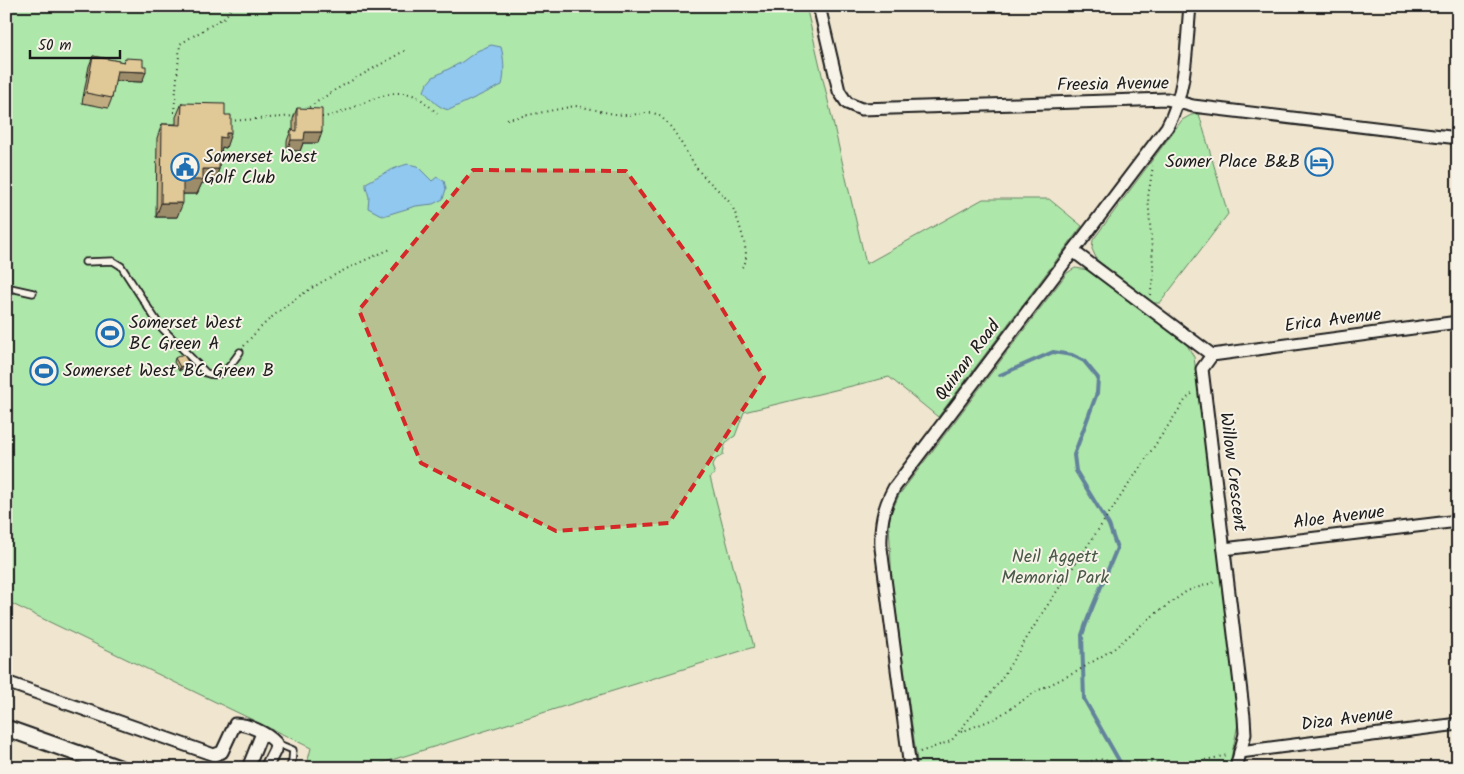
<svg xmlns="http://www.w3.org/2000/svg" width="1464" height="774" font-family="Kalam,sans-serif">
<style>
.green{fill:#aee7aa;stroke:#658263}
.water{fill:#90c8ef;stroke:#62839b}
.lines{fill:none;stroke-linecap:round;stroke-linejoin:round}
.stream{stroke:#62839b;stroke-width:4}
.lane-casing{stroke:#1c1c1c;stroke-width:9}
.street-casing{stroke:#1c1c1c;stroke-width:15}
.secondary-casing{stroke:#1c1c1c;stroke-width:19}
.path{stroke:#1c1c1c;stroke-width:2;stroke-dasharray:1 4;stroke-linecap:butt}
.lane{stroke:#f7f3e8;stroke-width:5.5}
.street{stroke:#f7f3e8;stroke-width:11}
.secondary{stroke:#f7f3e8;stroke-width:15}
.wall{fill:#c1ac82;stroke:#1c1c1c}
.shaded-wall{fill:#9d8c6a;stroke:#1c1c1c}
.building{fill:#e0c897;stroke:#1c1c1c}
.marked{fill:#d62828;fill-opacity:0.2;stroke:#d62828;stroke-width:4;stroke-dasharray:10 6;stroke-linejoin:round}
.labels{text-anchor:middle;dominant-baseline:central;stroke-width:4;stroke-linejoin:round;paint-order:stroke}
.street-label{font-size:18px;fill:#1c1c1c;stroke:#f7f3e8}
.poi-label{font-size:18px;fill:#1c1c1c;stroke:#f7f3e8;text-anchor:start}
.park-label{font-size:18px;fill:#485947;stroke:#f7f3e8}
</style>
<rect width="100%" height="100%" fill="#f0e6d0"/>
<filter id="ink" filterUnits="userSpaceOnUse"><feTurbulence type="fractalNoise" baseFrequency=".02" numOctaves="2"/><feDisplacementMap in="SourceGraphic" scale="10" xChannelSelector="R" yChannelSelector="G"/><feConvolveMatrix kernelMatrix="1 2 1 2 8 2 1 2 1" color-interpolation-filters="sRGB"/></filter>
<g filter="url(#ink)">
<g class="green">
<path d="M6 6H806L866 264 983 199H1049L1082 226 938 417 889 377 744 412 735 436C726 441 724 445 723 455L716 459 712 466 715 474 710 477 754 647 366 768H306L311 748 6 601Z"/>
<path d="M1199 114 1228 214 1160 303H1153L1097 260 1092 249 1093 240 1182 120 1191 115Z"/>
<path d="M1075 268 1089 270 1187 345 1194 357 1239 719 1229 768H918L892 583 889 523 891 513 899 495 1067 273Z"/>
</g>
<g class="water">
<path d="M491 45 501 47C504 57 505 74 502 85L449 110C438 108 431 99 424 91L427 84 433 77 462 62 477 51Z"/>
<path d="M408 164 417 166 432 181 437 177 444 181 446 189 443 199 433 204 416 206 383 216 368 208 369 197 366 187V183C380 175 393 168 408 164Z"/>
</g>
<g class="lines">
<path class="stream" d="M1000 375 1053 352 1072 355 1084 361 1098 378 1097 393 1074 455 1076 471 1109 525 1117 548 1088 618 1082 635 1084 699 1121 764 1122 768"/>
<g class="lane-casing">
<g id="lane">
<path d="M85 262 113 261 121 266 160 326 206 373C223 380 231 364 240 352"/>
<path d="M6 287 33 293"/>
<path d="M276 743 293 750 292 761 289 768"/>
</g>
</g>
<g class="street-casing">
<g id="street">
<path d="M819 6 839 91 847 103 861 109 1167 99 1193 106 1458 138"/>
<path d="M1073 251 1212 355"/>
<path d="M1212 355 1202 369 1244 717 1245 734 1236 768"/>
<path d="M1212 355 1458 322"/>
<path d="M1224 549 1458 521"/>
<path d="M6 682 214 755 222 752 235 724C248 724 267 733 276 743L275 750 266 768"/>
<path d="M1240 752 1458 724"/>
<path d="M248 768 262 733"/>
<path d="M910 768 881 548C880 525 883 508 894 488L1167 127C1187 91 1186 46 1190 6"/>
</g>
</g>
<g class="secondary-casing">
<path id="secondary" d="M6 728 119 768"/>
</g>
<g class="path">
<path d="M305 110 335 90 406 50"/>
<path d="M180 112H174L180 44 225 17 233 6"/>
<path d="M322 117C350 115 387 83 415 96 424 100 432 109 439 115"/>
<path d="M507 119 575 106C593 108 609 115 628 115 637 115 650 110 658 115 675 126 684 151 696 167 705 180 720 190 730 203 736 211 747 247 746 257 746 261 745 264 742 267"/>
<path d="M230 121 295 116"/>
<path d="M1150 295 1154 277 1148 197 1153 166"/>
<path d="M244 346C281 300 337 271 391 249"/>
<path d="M961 732 996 718 1037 691 1076 672 1115 648 1147 620 1187 591 1215 582"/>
<path d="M920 752 951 741 998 684 1045 609 1186 399 1193 393"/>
<path d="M1067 768 1099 759 1113 762 1187 764 1228 755"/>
</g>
<use href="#lane" class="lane"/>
<use href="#street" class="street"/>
<use href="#secondary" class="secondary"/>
</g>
<g class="wall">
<path d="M93 56 123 62 125 58 142 82 115 81 112 98 108 108 82 103 89 66Z"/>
<path d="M182 103 225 115 226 148 222 147 221 152H219V169L214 184 202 183 197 194H183L177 217H156L157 138 162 124H176V117Z"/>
<path d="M297 108 322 132 318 143H303L300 151 287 150V141L291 130H293V119Z"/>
<path d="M175 358 187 366 179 371 174 362Z"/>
</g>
<g class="shaded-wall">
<path d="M117 71 146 72 142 82 113 81Z"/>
<path d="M305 132H322L318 143H303L300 151 287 150 291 140Z"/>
<path d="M226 133H231L226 148 222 147 221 152 214 151 220 137Z"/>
<path d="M203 169H219L214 184 202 183 197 194H178L183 180Z"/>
<path d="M161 203H183L177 217H156Z"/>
<path d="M189 363 187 366 179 371 180 367Z"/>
</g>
<g class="building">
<path d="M93 56 124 62 125 58 143 59V66H146V72L117 71 112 98 86 93Z"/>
<path d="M182 103 225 104V115H231V133H226V138L220 137 219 169H203V180H183V203H161L162 124 181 125Z"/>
<path d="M297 108 322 109V132H305L304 140H291V130L297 131Z"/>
<path d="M183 354 189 363 180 367 175 358Z"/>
</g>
</g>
<path class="marked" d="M473 170 626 171 696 266 764 377 669 523 556 531 421 463 359 310Z"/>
<defs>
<g id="hotel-ring" transform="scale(1.4375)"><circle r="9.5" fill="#f7f3e8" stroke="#1f6fb2" stroke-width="1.5"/><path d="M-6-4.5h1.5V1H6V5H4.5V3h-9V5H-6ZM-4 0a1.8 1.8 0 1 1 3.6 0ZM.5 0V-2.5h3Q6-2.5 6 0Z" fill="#1f6fb2"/></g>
<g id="civic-ring" transform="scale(1.4375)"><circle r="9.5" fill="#f7f3e8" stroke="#1f6fb2" stroke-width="1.5"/><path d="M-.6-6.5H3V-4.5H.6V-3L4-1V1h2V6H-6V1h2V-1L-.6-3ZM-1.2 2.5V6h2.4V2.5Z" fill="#1f6fb2"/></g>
<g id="stadium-ring" transform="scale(1.4375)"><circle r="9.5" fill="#f7f3e8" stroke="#1f6fb2" stroke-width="1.5"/><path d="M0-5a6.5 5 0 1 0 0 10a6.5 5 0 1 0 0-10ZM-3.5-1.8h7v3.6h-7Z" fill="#1f6fb2"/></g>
</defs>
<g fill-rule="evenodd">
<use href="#hotel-ring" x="1319" y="162"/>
<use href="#civic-ring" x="185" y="167"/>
<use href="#stadium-ring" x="110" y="333"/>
<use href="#stadium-ring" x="44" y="371"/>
</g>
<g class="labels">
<g class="street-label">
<text transform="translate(1113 85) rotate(-1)">Freesia Avenue</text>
<text transform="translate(1333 321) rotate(-7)">Erica Avenue</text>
<text transform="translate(968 361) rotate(-53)">Quinan Road</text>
<text transform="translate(1232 472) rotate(83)">Willow Crescent</text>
<text transform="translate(1339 518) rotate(-7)">Aloe Avenue</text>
<text transform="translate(1347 720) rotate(-7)">Diza Avenue</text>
</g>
<g class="poi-label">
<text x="204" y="157">Somerset West<tspan x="204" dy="21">Golf Club</tspan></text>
<text x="1300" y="162" text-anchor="end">Somer Place B&amp;B</text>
<text x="129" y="323">Somerset West<tspan x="129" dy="21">BC Green A</tspan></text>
<text x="63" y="371">Somerset West BC Green B</text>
</g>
<g class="park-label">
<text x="1055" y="557">Neil Aggett<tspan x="1055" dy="21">Memorial Park</tspan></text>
</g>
</g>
<rect width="1464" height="774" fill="none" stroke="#f7f3e8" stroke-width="25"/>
<rect x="12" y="12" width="1439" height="749" fill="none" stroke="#1c1c1c" stroke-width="2" filter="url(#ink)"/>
<path d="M30 50v8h90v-8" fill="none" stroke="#1c1c1c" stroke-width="2.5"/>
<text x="38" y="50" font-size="15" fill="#1c1c1c" stroke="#f7f3e8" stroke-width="4" paint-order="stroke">50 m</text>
</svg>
